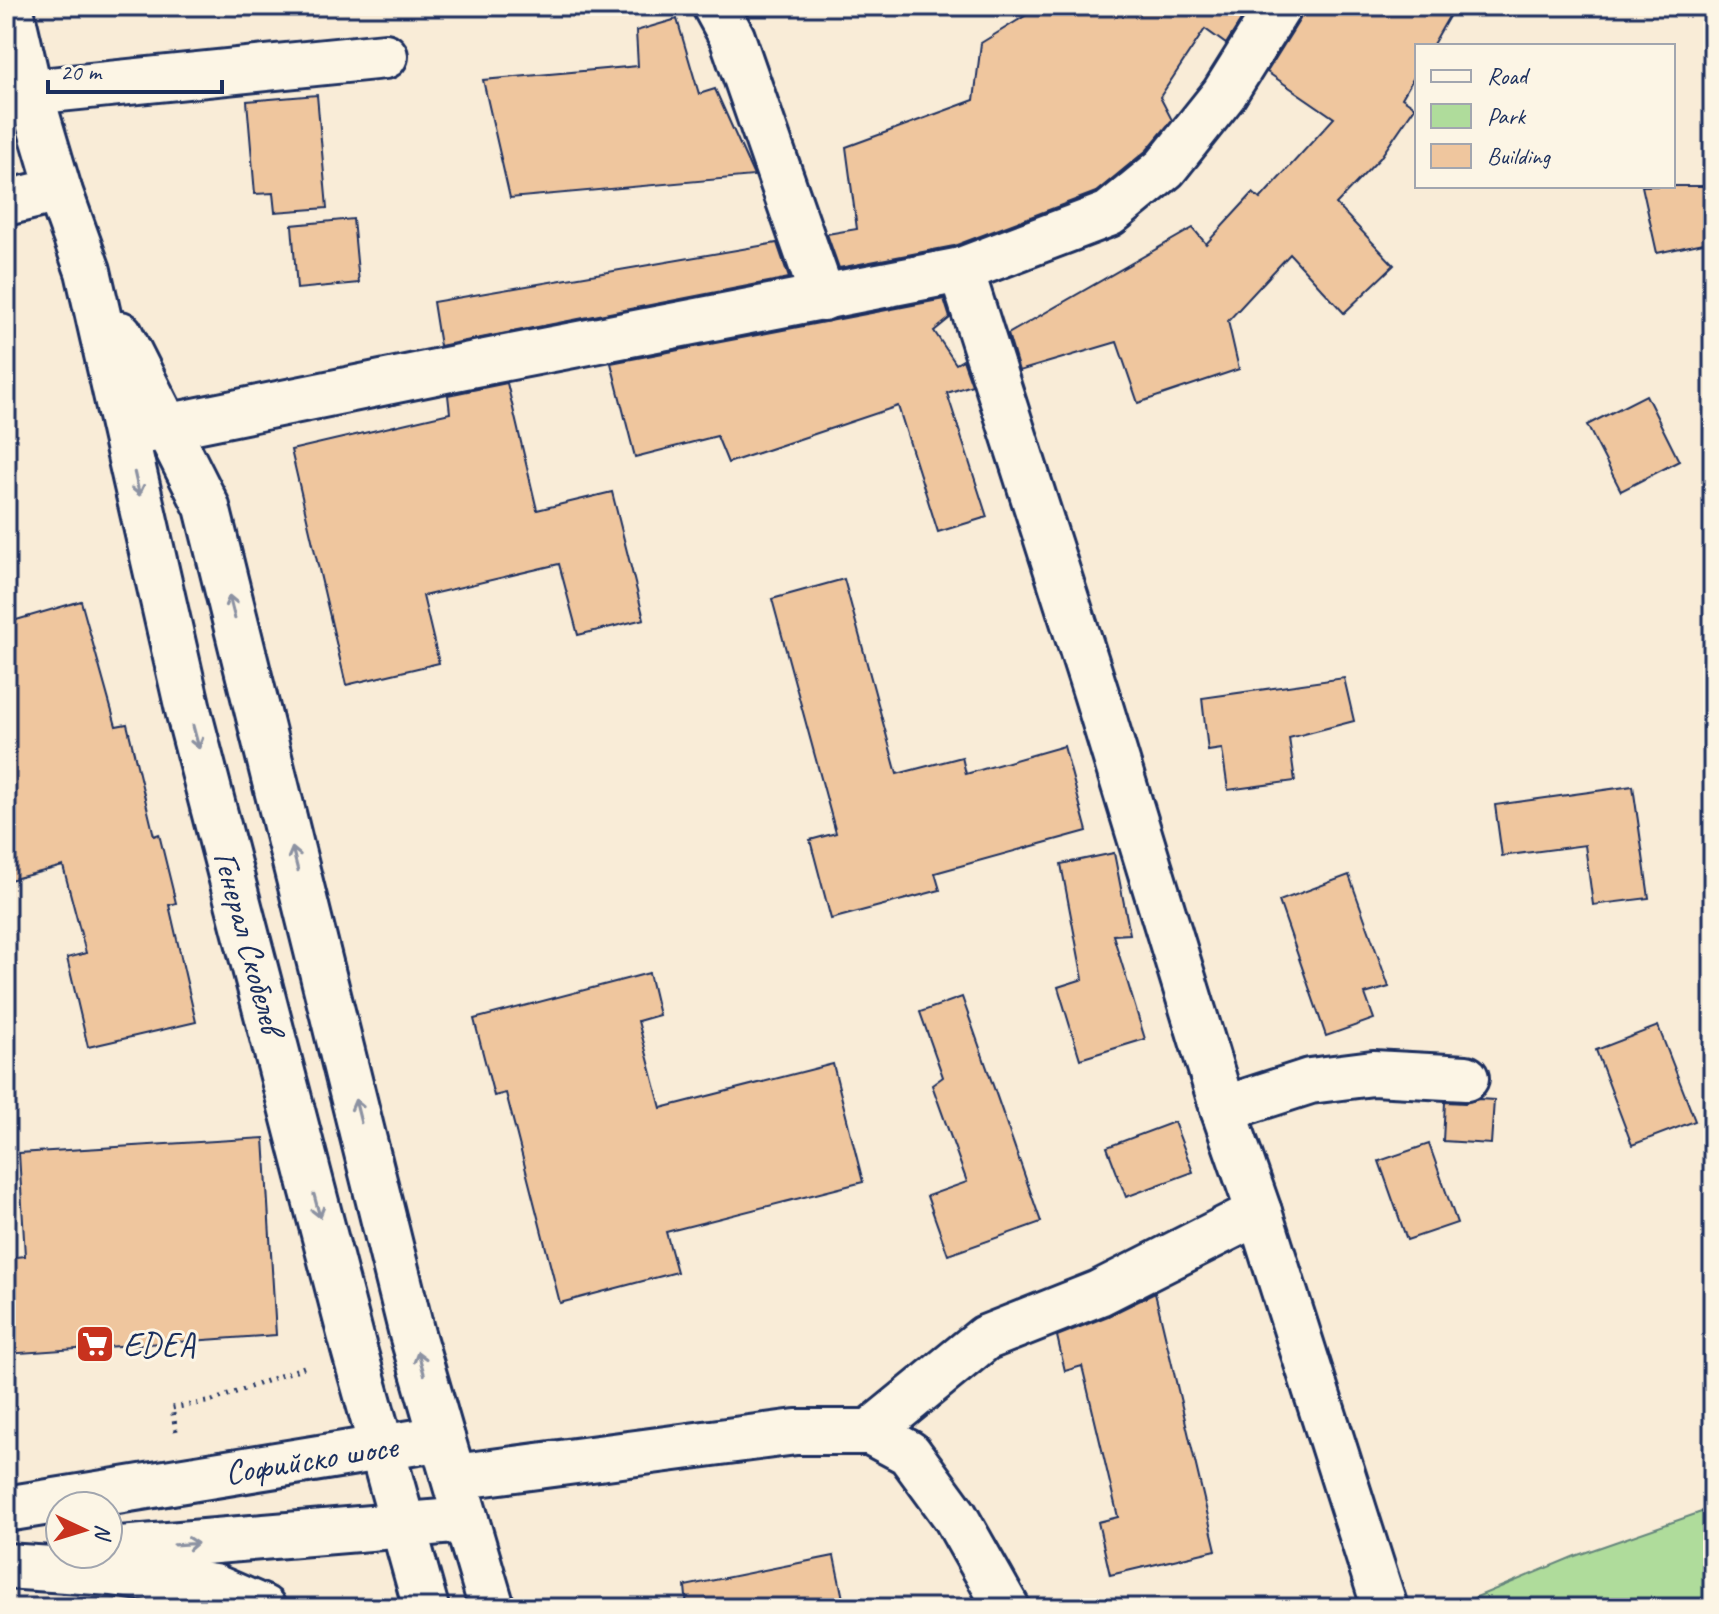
<svg xmlns="http://www.w3.org/2000/svg" width="1719" height="1614" font-family="Caveat,sans-serif">
<style>
.green{fill:#afdc9b;stroke:#65867c;stroke-width:2}
.building{fill:#efc69e;stroke:#1b2f5e;stroke-width:2}
.lines{fill:none;stroke-linecap:round;stroke-linejoin:round}
.minor-casing{stroke:#1b2f5e;stroke-width:50}
.major-casing{stroke:#1b2f5e;stroke-width:50}
.path{stroke:#1b2f5e;stroke-width:5;stroke-dasharray:2 6;stroke-linecap:butt}
.minor{stroke:#fcf5e5;stroke-width:44}
.major{stroke:#fcf5e5;stroke-width:44}
.oneway{stroke:#8c92a2}
.labels{text-anchor:middle;dominant-baseline:central;stroke-width:6;stroke-linejoin:round;paint-order:stroke}
.street-label{font-size:34px;fill:#1b2f5e;stroke:#fcf5e5}
.poi-label{font-size:34px;fill:#1b2f5e;stroke:#fcf5e5;text-anchor:start}
</style>
<rect width="100%" height="100%" fill="#f9ecd7"/>
<filter id="ink" filterUnits="userSpaceOnUse"><feTurbulence type="fractalNoise" baseFrequency=".0125" numOctaves="2"/><feDisplacementMap in="SourceGraphic" scale="16" xChannelSelector="R" yChannelSelector="G"/><feConvolveMatrix kernelMatrix="1 2 1 2 8 2 1 2 1" color-interpolation-filters="sRGB"/></filter>
<g filter="url(#ink)">
<path class="green" d="M1713 1508V1608H1450L1575 1556Z"/>
<g class="building">
<path d="M1041 6H1250L1226 44 1205 29 1160 97 1172 120 1147 150 1096 192 954 246 839 268 827 234 857 229 846 147 974 100 981 43Z"/>
<path d="M1304 6H1455L1432 46H1417V72L1402 98 1415 107 1380 158 1336 204 1394 265 1344 313 1290 254 1228 321 1239 369 1138 403 1117 342 1019 371 1008 334 1193 228 1206 244 1253 193 1260 199 1334 118 1267 72 1300 19Z"/>
<path d="M677 19 699 94 715 89 754 176 510 198 483 80 638 66 636 31Z"/>
<path d="M317 95 327 208 275 212 273 193 255 194 247 101Z"/>
<path d="M1642 186H1713V241L1657 253Z"/>
<path d="M353 219 359 283 297 289 292 225Z"/>
<path d="M777 243 789 278 440 346 433 302Z"/>
<path d="M944 299 950 318 934 331 956 364 963 360 972 385 947 393 987 517 938 532 898 406 728 463 717 436 635 457 611 363Z"/>
<path d="M507 383 537 510 612 492 644 619 578 635 559 564 423 596 439 663 346 685 291 450 450 413 448 395Z"/>
<path d="M1646 395 1679 461 1621 491 1587 425Z"/>
<path d="M844 579 897 774 962 757 966 774 1064 746 1087 831 935 873 940 890 831 919 810 840 836 833 772 599Z"/>
<path d="M81 601 116 726 127 724 154 836 159 834 176 903 169 905 196 1022 88 1047 67 958 86 953 63 866 6 881V623Z"/>
<path d="M1344 678 1354 721 1289 738 1295 781 1228 790 1222 749 1208 751 1202 698Z"/>
<path d="M1633 786 1649 898 1593 905 1585 845 1502 856 1495 805Z"/>
<path d="M1114 853 1130 934 1113 935 1145 1039 1080 1059 1058 987 1083 979 1061 864Z"/>
<path d="M1349 875 1389 987 1365 994 1374 1019 1326 1036 1279 901Z"/>
<path d="M649 973 659 1015 638 1021 661 1108 833 1064 863 1182 666 1232 677 1272 560 1303 506 1093 494 1096 474 1019Z"/>
<path d="M962 997 1041 1222 948 1255 927 1196 967 1182 932 1085 943 1077 920 1012Z"/>
<path d="M1658 1026 1695 1121 1632 1145 1596 1050Z"/>
<path d="M1479 1099 1494 1100 1491 1144 1443 1141 1445 1102 1465 1103Z"/>
<path d="M1174 1122 1193 1172 1126 1197 1107 1147Z"/>
<path d="M264 1138 276 1335 6 1354V1258L25 1256 19 1153Z"/>
<path d="M1429 1144 1457 1223 1407 1240 1379 1161Z"/>
<path d="M1155 1293 1216 1550 1110 1575 1098 1522 1118 1517 1082 1366 1065 1371 1057 1336 1108 1316Z"/>
<path d="M834 1556 845 1608H687L685 1586Z"/>
</g>
<g class="lines">
<g class="minor-casing">
<g id="minor">
<path d="M10 6 30 92 59 190 88 271 189 714 354 1349 426 1608"/>
<path d="M715 6 732 37 823 298"/>
<path d="M30 92 385 56"/>
<path d="M6 203 59 190"/>
<path d="M961 270 1096 693 1223 1109 1259 1212 1385 1608"/>
<path d="M120 334 207 507 412 1334 442 1438"/>
<path d="M126 435 470 365 961 270 1109 214 1165 168 1224 94 1279 6"/>
<path d="M1223 1109 1310 1081 1373 1073 1466 1078"/>
<path d="M870 1432 985 1338 1099 1293 1259 1212"/>
<path d="M454 1477 796 1432H870L909 1453 955 1516 1007 1608"/>
</g>
</g>
<g class="major-casing">
<g id="major">
<path d="M6 1509 442 1438 492 1608"/>
<path d="M108 1550 466 1520"/>
<path d="M6 1566 112 1573 214 1587 263 1608"/>
</g>
</g>
<path class="path" d="M176 1431 172 1408 212 1401 304 1367"/>
<use href="#minor" class="minor"/>
<use href="#major" class="major"/>
</g>
<defs><path id="oneway-shaft" d="M-6 0H5M1.5-3L5.5 0L1.5 3" fill="none" stroke-width="1.6" stroke-linecap="round" stroke-linejoin="round" transform="scale(2)"/></defs>
<g class="oneway">
<use href="#oneway-shaft" transform="translate(137 484) rotate(77)"/>
<use href="#oneway-shaft" transform="translate(232 607) rotate(-104)"/>
<use href="#oneway-shaft" transform="translate(196 737) rotate(75)"/>
<use href="#oneway-shaft" transform="translate(295 859) rotate(-104)"/>
<use href="#oneway-shaft" transform="translate(358 1111) rotate(-104)"/>
<use href="#oneway-shaft" transform="translate(317 1206) rotate(75)"/>
<use href="#oneway-shaft" transform="translate(421 1363) rotate(-106)"/>
<use href="#oneway-shaft" transform="translate(186 1544) rotate(-4)"/>
</g>
</g>
<defs>
<g id="supermarket-square" transform="scale(2)"><rect x="-9" y="-9" width="18" height="18" rx="4" fill="#c8321e" stroke="#fcf5e5"/><path d="M-6-5.5h2.5l.6 2H6L4.5 2H-2.5L-4.4-4H-6ZM-1.5 3.2a1.3 1.3 0 1 0 .1 0ZM3 3.2a1.3 1.3 0 1 0 .1 0Z" fill="#fff"/></g>
</defs>
<g fill-rule="evenodd">
<use href="#supermarket-square" x="95" y="1344"/>
</g>
<g class="labels">
<g class="street-label">
<text transform="translate(249 942) rotate(75)">Генерал Скобелев</text>
<text transform="translate(311 1459) rotate(-9)">Софийско шосе</text>
</g>
<g class="poi-label">
<text x="123" y="1344">EDEA</text>
</g>
</g>
<rect width="1719" height="1614" fill="none" stroke="#fcf5e5" stroke-width="32"/>
<rect x="16" y="16" width="1687" height="1582" fill="none" stroke="#1b2f5e" stroke-width="3" filter="url(#ink)"/>
<rect x="1415" y="44" width="260" height="144" fill="#fcf5e5" stroke="#a2a6af" stroke-width="2"/>
<rect x="1431" y="70" width="40" height="12" fill="#fcf5e5" stroke="#a2a6af" stroke-width="2"/>
<text x="1487" y="84" font-size="24" fill="#1b2f5e">Road</text>
<rect x="1431" y="104" width="40" height="24" fill="#afdc9b" stroke="#a2a6af" stroke-width="2"/>
<text x="1487" y="124" font-size="24" fill="#1b2f5e">Park</text>
<rect x="1431" y="144" width="40" height="24" fill="#efc69e" stroke="#a2a6af" stroke-width="2"/>
<text x="1487" y="164" font-size="24" fill="#1b2f5e">Building</text>
<g transform="translate(84 1530) rotate(94)"><circle r="38" fill="#fcf5e5" stroke="#a2a6af" stroke-width="2"/>
<path d="M0-6L14 30L0 20L-14 30Z" fill="#c8321e"/>
<text y="-12" font-size="22" font-weight="bold" text-anchor="middle" fill="#1b2f5e">N</text>
</g>
<path d="M48 80v12h174v-12" fill="none" stroke="#1b2f5e" stroke-width="4"/>
<text x="60" y="80" font-size="24" fill="#1b2f5e" stroke="#fcf5e5" stroke-width="6" paint-order="stroke">20 m</text>
</svg>
